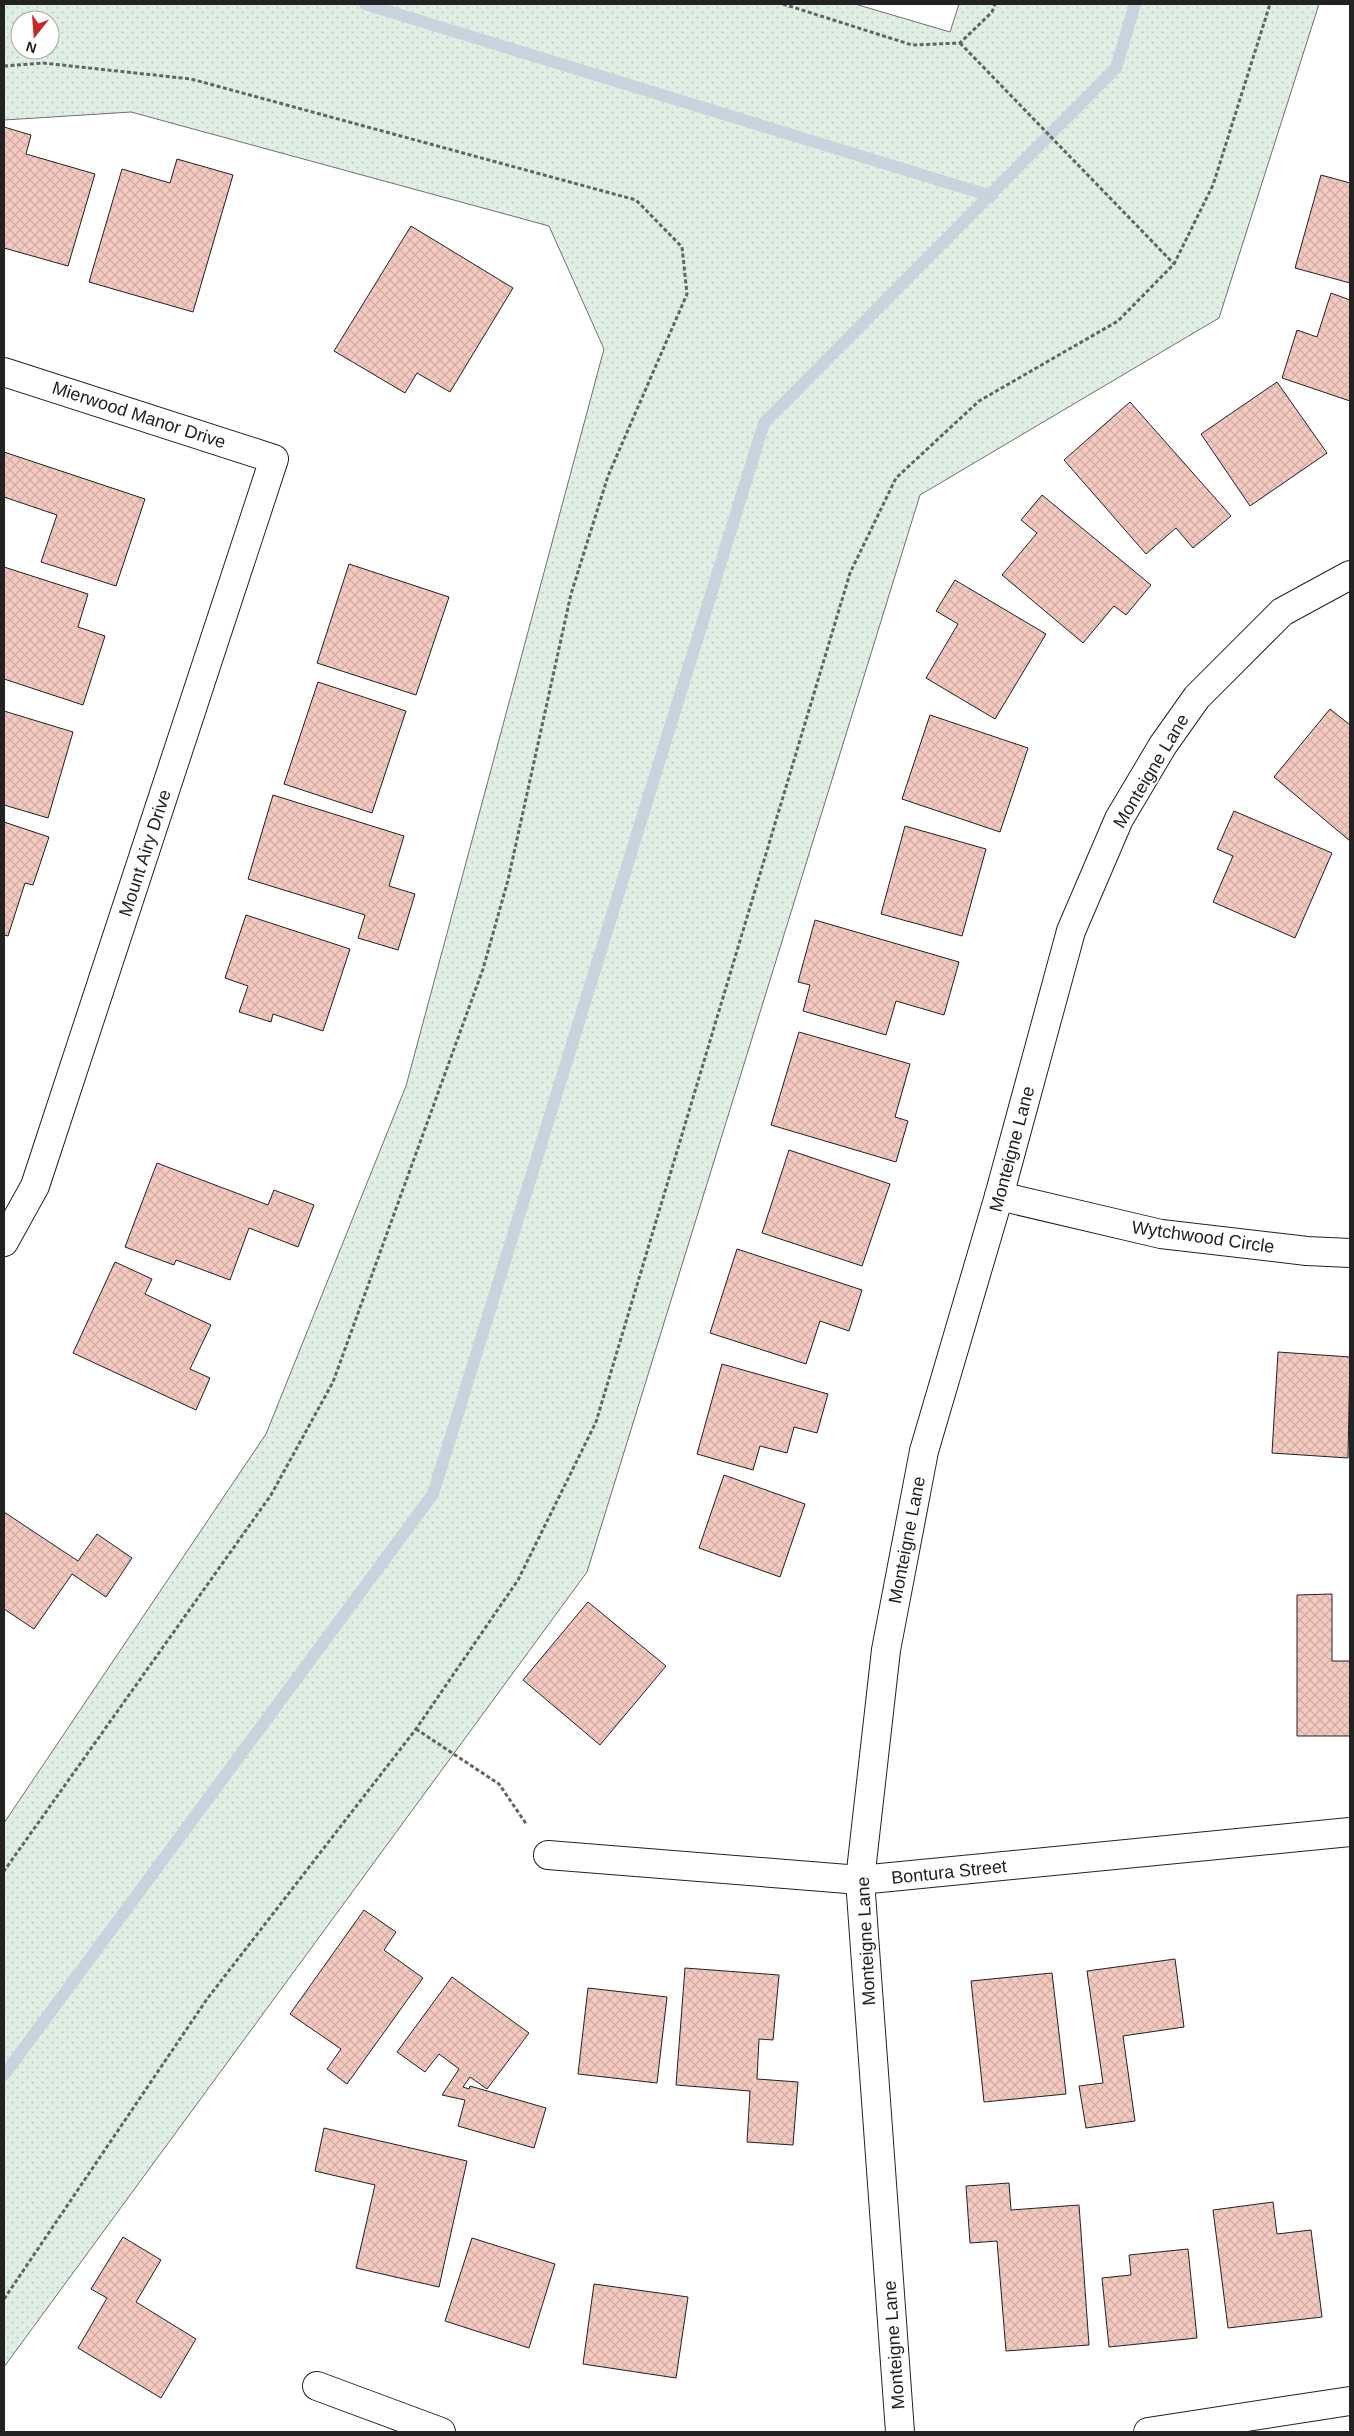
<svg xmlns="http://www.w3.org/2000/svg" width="1354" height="2436" font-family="Helvetica,sans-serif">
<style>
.grass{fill:url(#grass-dots);stroke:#6f6f6f;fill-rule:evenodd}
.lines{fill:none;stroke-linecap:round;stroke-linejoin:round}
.stream{stroke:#c7d3dd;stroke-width:12}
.building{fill:url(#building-cross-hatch);stroke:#222}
.street-casing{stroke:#222;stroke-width:30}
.path{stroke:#646464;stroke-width:3;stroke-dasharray:4 2.5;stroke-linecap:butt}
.street{stroke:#fff;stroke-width:28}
.labels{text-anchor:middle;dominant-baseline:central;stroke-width:4;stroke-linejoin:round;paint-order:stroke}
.street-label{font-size:18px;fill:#222;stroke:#fff}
</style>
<defs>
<pattern id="grass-dots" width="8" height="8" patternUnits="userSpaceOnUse" patternTransform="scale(1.25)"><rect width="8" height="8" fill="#e0efe3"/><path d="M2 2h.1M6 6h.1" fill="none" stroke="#c0cdc2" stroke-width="1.8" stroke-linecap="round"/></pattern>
<pattern id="building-cross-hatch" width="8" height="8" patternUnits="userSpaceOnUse" patternTransform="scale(1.25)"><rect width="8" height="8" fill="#f3c9c0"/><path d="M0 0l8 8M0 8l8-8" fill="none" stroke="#d0aca5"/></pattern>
</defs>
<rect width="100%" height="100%" fill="#fff"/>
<path class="grass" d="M4 4H855L950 32 959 4H1319L1219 318 920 495 587 1572 4 2367V1823L266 1434 406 1086 604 349 549 226 131 112 4 120ZM20 20H50V50H20Z"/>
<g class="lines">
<g class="stream">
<path d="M365 4 991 196"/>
<path d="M4 2075 433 1494 764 423 1116 68 1135 4"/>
</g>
</g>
<g class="building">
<path d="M4 127 31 135 26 154 95 174 68 266 4 248Z"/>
<path d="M177 159 233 175 193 312 89 282 122 169 170 183Z"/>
<path d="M1321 175 1350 183V283L1295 268Z"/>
<path d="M411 226 513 288 450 392 417 373 405 393 334 351Z"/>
<path d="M1331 293 1350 300V401L1282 378 1297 330 1317 337Z"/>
<path d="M1277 382 1327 453 1250 506 1201 434Z"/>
<path d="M1130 402 1231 516 1193 548 1176 528 1146 554 1064 460Z"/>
<path d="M4 452 145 499 116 586 41 562 57 515 4 497Z"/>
<path d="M1042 495 1151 585 1126 615 1114 606 1083 643 1002 575 1037 533 1021 520Z"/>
<path d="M349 564 449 597 416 695 317 663Z"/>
<path d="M4 567 88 594 78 627 105 636 83 705 4 679Z"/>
<path d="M955 580 1046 634 995 719 926 678 958 624 936 611Z"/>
<path d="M318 682 406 711 372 813 284 784Z"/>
<path d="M1330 709 1350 725V841L1274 777Z"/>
<path d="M4 711 73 732 48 818 4 805Z"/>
<path d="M930 715 1028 748 1000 832 902 799Z"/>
<path d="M273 795 404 836 389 886 415 894 398 950 358 938 365 915 248 879Z"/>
<path d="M1234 811 1332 853 1295 938 1213 902 1233 856 1217 849Z"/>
<path d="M4 822 49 837 33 885 25 883 8 936 4 935Z"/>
<path d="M905 826 986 849 962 936 881 914Z"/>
<path d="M246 915 350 949 323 1031 273 1014 271 1022 239 1012 248 986 225 978Z"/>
<path d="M815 920 959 962 944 1015 896 1001 886 1035 803 1011 810 985 798 982Z"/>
<path d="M799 1032 910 1064 895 1117 908 1121 896 1162 771 1125Z"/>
<path d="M789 1150 890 1184 862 1266 762 1233Z"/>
<path d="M157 1163 268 1205 274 1190 314 1205 298 1247 249 1228 230 1280 176 1260 174 1265 125 1247Z"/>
<path d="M737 1249 862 1290 849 1331 820 1321 806 1364 710 1333Z"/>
<path d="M115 1262 152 1279 145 1294 211 1325 190 1369 210 1378 196 1410 73 1353Z"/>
<path d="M1278 1352 1350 1357 1348 1458 1272 1453Z"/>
<path d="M722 1364 828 1394 817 1433 794 1427 787 1453 760 1446 753 1470 697 1454Z"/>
<path d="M724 1475 805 1504 780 1577 699 1548Z"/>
<path d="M4 1512 78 1561 97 1534 132 1558 106 1597 72 1574 34 1629 4 1609Z"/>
<path d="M1332 1594V1661H1350V1736H1297V1595Z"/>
<path d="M588 1602 666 1666 600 1745 523 1680Z"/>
<path d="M364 1910 396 1932 384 1950 423 1978 347 2084 327 2069 341 2049 290 2014Z"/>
<path d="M1175 1959 1184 2027 1123 2036 1135 2121 1086 2128 1079 2086 1103 2083 1087 1971Z"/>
<path d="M685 1968 779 1975 773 2040 759 2039 757 2079 798 2082 793 2145 747 2142 750 2091 676 2085Z"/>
<path d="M1052 1973 1066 2094 984 2102 971 1981Z"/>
<path d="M452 1977 529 2033 487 2089 470 2077 463 2087 469 2089 470 2086 546 2108 534 2148 458 2126 465 2100 442 2095 459 2069 439 2054 425 2072 397 2052Z"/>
<path d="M588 1988 667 1997 657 2083 578 2074Z"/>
<path d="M324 2128 467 2161 439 2287 356 2268 375 2185 315 2171Z"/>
<path d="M1009 2183 1011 2210 1079 2205 1089 2345 1006 2351 997 2241 970 2243 966 2186Z"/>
<path d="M1273 2202 1277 2234 1311 2230 1322 2317 1228 2328 1213 2210Z"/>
<path d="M123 2237 161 2260 136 2302 196 2339 161 2398 78 2348 107 2298 91 2289Z"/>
<path d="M472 2238 555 2264 529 2348 445 2321Z"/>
<path d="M1188 2249 1197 2338 1109 2347 1102 2278 1131 2275 1129 2255Z"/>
<path d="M594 2284 688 2297 676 2378 583 2364Z"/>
</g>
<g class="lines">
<g class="street-casing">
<g id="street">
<path d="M4 372 274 459 35 1186 4 1242"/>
<path d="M999 1196 1161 1234 1307 1251 1350 1253"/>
<path d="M548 1855 860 1880 1350 1832"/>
<path d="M317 2386 441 2432"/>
<path d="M900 2432 860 1880 886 1650 924 1451 999 1196 1071 931 1119 819 1163 745 1197 697 1282 612 1350 575"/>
<path d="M1148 2432 1350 2401"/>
</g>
</g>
<g class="path">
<path d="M783 4 912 45 960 43 992 12 995 4"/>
<path d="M960 43 1174 264"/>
<path d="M4 66 43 63 191 79 636 200 682 247 687 294 608 476 571 594 508 880 483 969 333 1382 271 1495 4 1871"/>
<path d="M416 1729 499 1784 527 1825"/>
<path d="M4 2299 207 1999 416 1729 518 1580 596 1422 850 573 896 478 979 401 1118 321 1174 264 1213 185 1270 4"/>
</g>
<use href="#street" class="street"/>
</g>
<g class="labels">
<g class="street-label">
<text transform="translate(139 415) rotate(18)">Mierwood Manor Drive</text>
<text transform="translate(1151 771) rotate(-59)">Monteigne Lane</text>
<text transform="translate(145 853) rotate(-72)">Mount Airy Drive</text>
<text transform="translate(1012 1149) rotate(-75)">Monteigne Lane</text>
<text transform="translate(1203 1237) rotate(8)">Wytchwood Circle</text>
<text transform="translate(907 1540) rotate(-79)">Monteigne Lane</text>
<text transform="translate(949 1872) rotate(-6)">Bontura Street</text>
<text transform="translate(866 1941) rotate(-93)">Monteigne Lane</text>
<text transform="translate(894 2345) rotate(-94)">Monteigne Lane</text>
</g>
</g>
<rect width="1354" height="2436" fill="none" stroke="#222222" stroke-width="10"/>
<g transform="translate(35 35) rotate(197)"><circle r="24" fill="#ffffff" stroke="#a7a7a7"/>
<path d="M0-4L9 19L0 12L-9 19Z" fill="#c62828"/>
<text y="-8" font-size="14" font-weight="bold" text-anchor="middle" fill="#222222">N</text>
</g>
</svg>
